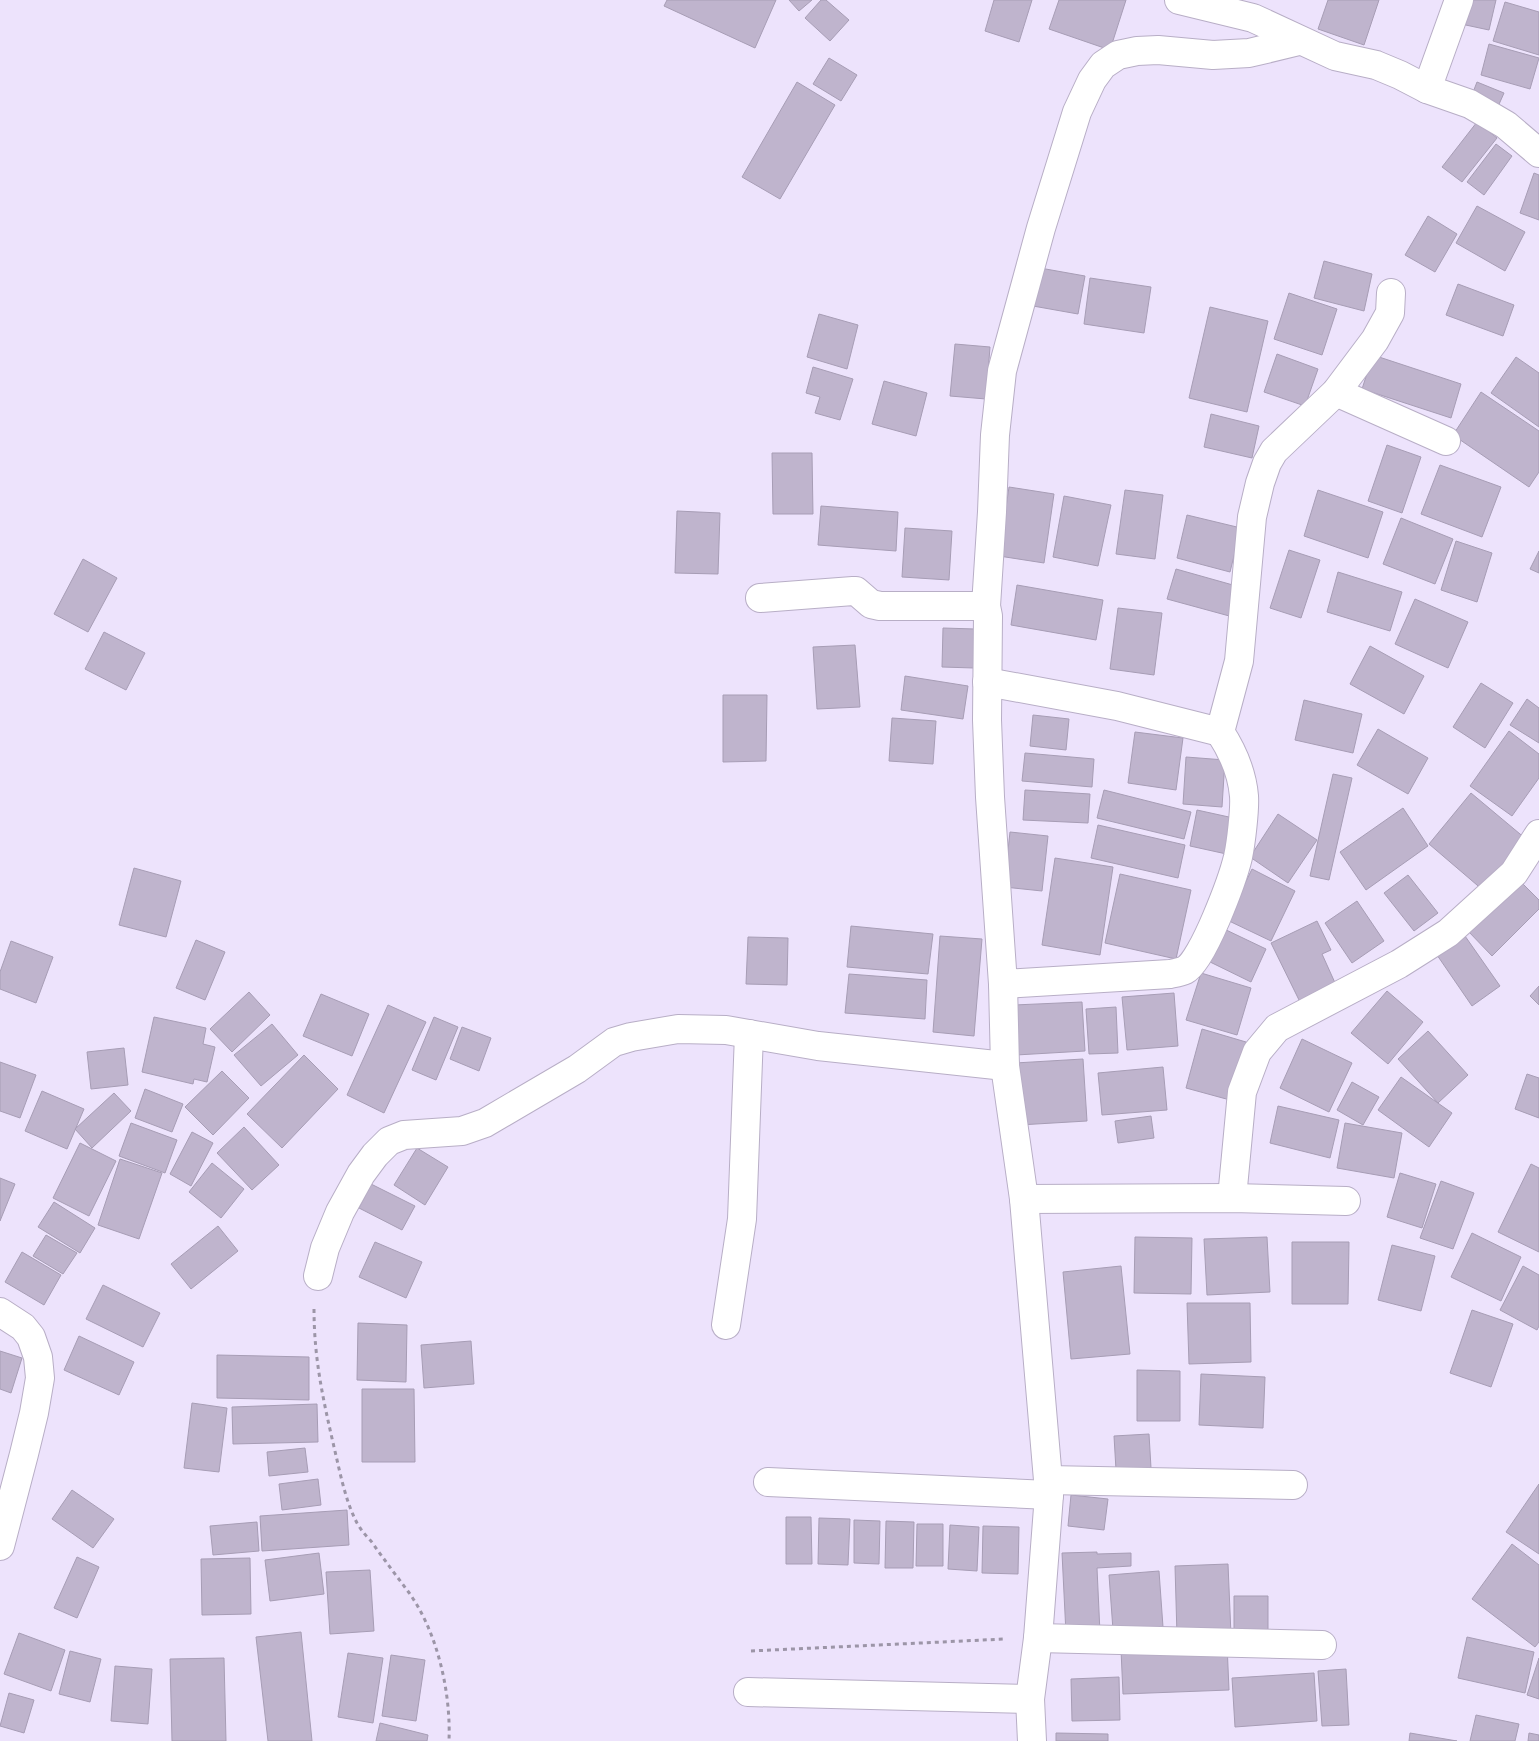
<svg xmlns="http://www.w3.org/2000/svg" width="1539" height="1741" font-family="Raleway,sans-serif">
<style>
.building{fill:#bfb4cd;stroke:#a79db5}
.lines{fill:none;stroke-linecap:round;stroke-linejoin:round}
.street-casing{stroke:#b8aec6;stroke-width:30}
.path{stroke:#9c95a7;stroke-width:3;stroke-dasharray:4 4;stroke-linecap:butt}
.street{stroke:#fff;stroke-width:28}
</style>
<rect width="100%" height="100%" fill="#ede3fc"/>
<g class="building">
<path d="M667 0H776L755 48 664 6Z"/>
<path d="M789 0H812L799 11Z"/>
<path d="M821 0H826L849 20 830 41 805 18Z"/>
<path d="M994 0H1032L1019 42 985 31Z"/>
<path d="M1059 0H1126L1110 50 1049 29Z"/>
<path d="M1328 0H1379L1364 45 1318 29Z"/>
<path d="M1466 0H1496L1489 30 1461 24Z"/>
<path d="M1505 2 1539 12V55L1493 41Z"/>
<path d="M1489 44 1539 58 1530 89 1481 75Z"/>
<path d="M829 58 857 75 841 101 813 84Z"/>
<path d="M797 82 835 105 780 199 742 177Z"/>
<path d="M1477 82 1504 93 1496 111 1470 100Z"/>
<path d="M1477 122 1497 138 1462 182 1442 167Z"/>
<path d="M1496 144 1512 156 1484 195 1467 182Z"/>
<path d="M1534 173 1539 175V220L1520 213Z"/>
<path d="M1477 206 1525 232 1505 271 1456 243Z"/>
<path d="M1428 216 1457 234 1435 272 1405 255Z"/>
<path d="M1324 261 1372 274 1364 311 1314 298Z"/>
<path d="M1040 268 1085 276 1078 314 1033 306Z"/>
<path d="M1090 278 1151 287 1144 333 1084 324Z"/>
<path d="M1458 284 1514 305 1503 336 1446 315Z"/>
<path d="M1289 293 1337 309 1322 355 1274 339Z"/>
<path d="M1210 307 1268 321 1247 412 1189 398Z"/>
<path d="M819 314 858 325 847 369 807 357Z"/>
<path d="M955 344 990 347 986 399 950 396Z"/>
<path d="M1277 354 1318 369 1305 406 1264 392Z"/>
<path d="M1373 355 1461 384 1451 418 1362 389Z"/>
<path d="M1516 357 1539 373V427L1491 393Z"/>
<path d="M813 367 853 379 840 420 815 413 820 397 806 393Z"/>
<path d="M884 381 927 393 916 436 872 424Z"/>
<path d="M1481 392 1539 431V472L1529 487 1453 435Z"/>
<path d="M1211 414 1259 426 1252 458 1204 447Z"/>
<path d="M1387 445 1421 457 1402 513 1368 501Z"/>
<path d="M772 453H812L813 514H773Z"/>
<path d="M1440 465 1501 487 1482 537 1421 514Z"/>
<path d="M1009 487 1054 494 1044 563 999 556Z"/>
<path d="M1125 490 1163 495 1155 559 1116 554Z"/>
<path d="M1318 490 1383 512 1368 558 1304 536Z"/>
<path d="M1064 496 1111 505 1098 566 1053 557Z"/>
<path d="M821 506 898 512 896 551 818 545Z"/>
<path d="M677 511 720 513 718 574 675 573Z"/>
<path d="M1187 515 1241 528 1230 572 1177 558Z"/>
<path d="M1401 518 1453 539 1435 584 1383 564Z"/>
<path d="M905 528 952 531 949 580 902 577Z"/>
<path d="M1456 541 1492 553 1477 602 1441 590Z"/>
<path d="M1289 550 1320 560 1301 618 1270 608Z"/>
<path d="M1539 551V573L1530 569Z"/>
<path d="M83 559 117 578 88 632 54 614Z"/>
<path d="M1176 569 1240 587 1233 617 1167 599Z"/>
<path d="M1338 572 1402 592 1390 631 1327 612Z"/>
<path d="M1017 585 1103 600 1096 640 1011 625Z"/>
<path d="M1415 599 1468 622 1448 668 1395 644Z"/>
<path d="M1118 608 1162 613 1154 675 1110 669Z"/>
<path d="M943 628 975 629 974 668 942 667Z"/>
<path d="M104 632 145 653 126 690 85 669Z"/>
<path d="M855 645 860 707 817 709 813 647Z"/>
<path d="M1370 646 1424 676 1404 714 1350 684Z"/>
<path d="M905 676 968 686 963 719 901 710Z"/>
<path d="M1481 683 1513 703 1485 748 1453 727Z"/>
<path d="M723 695H767L766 761 723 762Z"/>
<path d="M1527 699 1539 708V743L1510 725Z"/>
<path d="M1304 700 1362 714 1353 753 1295 740Z"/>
<path d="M1033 715 1069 719 1066 750 1030 746Z"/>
<path d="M892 718 936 721 933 764 889 761Z"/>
<path d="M1378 729 1428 758 1408 794 1357 765Z"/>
<path d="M1509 731 1539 754V778L1512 816 1470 786Z"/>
<path d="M1135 732 1183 738 1176 790 1128 783Z"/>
<path d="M1025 753 1094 759 1092 787 1022 781Z"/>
<path d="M1186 757 1225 760 1222 807 1183 804Z"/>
<path d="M1333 774 1352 778 1329 880 1310 876Z"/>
<path d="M1025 790 1090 794 1088 823 1023 820Z"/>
<path d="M1104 790 1191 812 1184 839 1097 818Z"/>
<path d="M1471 793 1526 839 1484 891 1429 844Z"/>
<path d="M1403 808 1428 846 1366 890 1340 852Z"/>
<path d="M1197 810 1238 819 1231 855 1190 846Z"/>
<path d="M1278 814 1317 840 1288 883 1250 857Z"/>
<path d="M1098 825 1185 845 1178 878 1091 858Z"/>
<path d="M1010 832 1048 836 1042 891 1004 887Z"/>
<path d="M1055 858 1113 867 1100 955 1042 945Z"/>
<path d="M134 868 181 881 166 937 119 925Z"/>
<path d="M1252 869 1295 891 1271 941 1227 920Z"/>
<path d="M1120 874 1191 890 1176 959 1105 943Z"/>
<path d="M1408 875 1438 913 1414 931 1384 893Z"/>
<path d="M1519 880 1539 900V909L1492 956 1468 931Z"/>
<path d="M1357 901 1384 941 1352 963 1325 923Z"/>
<path d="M1317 921 1331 950 1322 954 1336 985 1300 1002 1271 943Z"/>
<path d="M851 926 933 934 928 974 847 967Z"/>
<path d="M1222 928 1266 949 1251 982 1206 960Z"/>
<path d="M940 936 982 939 974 1036 933 1032Z"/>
<path d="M1465 936 1500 986 1472 1006 1437 955Z"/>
<path d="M748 937 788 938 787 985 746 984Z"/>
<path d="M196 940 225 952 205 1000 176 988Z"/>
<path d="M11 941 53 957 36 1003 0 989V972Z"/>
<path d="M1201 973 1251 988 1237 1035 1186 1020Z"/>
<path d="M849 974 927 980 925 1019 845 1013Z"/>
<path d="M1539 986V1005L1530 996Z"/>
<path d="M1387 991 1423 1022 1388 1064 1351 1033Z"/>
<path d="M249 992 270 1015 232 1052 210 1029Z"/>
<path d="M1174 993 1178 1046 1127 1050 1122 997Z"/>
<path d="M321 994 369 1014 352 1056 303 1036Z"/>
<path d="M1082 1002 1085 1051 1016 1055 1014 1005Z"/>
<path d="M388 1005 426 1022 384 1113 347 1095Z"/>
<path d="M1116 1007 1118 1053 1089 1054 1086 1009Z"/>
<path d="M154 1017 206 1028 203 1044 215 1047 207 1082 194 1079 193 1084 142 1072Z"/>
<path d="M434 1017 458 1027 436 1080 412 1070Z"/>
<path d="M272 1024 298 1055 261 1086 234 1055Z"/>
<path d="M462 1027 491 1038 479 1071 450 1059Z"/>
<path d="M1202 1029 1246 1042 1230 1100 1186 1088Z"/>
<path d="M1428 1031 1468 1075 1438 1103 1398 1059Z"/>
<path d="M1302 1039 1352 1063 1329 1112 1280 1088Z"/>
<path d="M124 1048 128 1085 91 1089 87 1052Z"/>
<path d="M304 1055 338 1089 282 1148 247 1114Z"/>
<path d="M1083 1059 1087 1121 1019 1125 1015 1063Z"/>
<path d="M0 1062 36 1075 20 1118 0 1111Z"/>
<path d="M1163 1067 1167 1110 1102 1115 1098 1073Z"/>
<path d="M222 1071 249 1098 213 1135 185 1107Z"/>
<path d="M1527 1074 1539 1078V1118L1515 1109Z"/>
<path d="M1401 1077 1452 1113 1429 1147 1378 1110Z"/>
<path d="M1352 1082 1379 1097 1363 1125 1337 1110Z"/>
<path d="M145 1089 183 1104 172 1132 135 1118Z"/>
<path d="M42 1091 84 1109 67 1149 25 1131Z"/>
<path d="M114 1093 131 1111 92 1148 75 1129Z"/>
<path d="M1278 1106 1339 1120 1330 1158 1270 1143Z"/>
<path d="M1151 1116 1154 1138 1118 1143 1115 1121Z"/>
<path d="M131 1123 177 1140 165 1173 119 1156Z"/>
<path d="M1345 1123 1402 1133 1394 1178 1337 1168Z"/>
<path d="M244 1127 279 1165 252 1190 217 1153Z"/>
<path d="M192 1132 213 1143 191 1186 170 1174Z"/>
<path d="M80 1143 116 1161 89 1216 53 1198Z"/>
<path d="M417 1148 448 1167 425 1205 394 1185Z"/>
<path d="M120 1159 162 1173 139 1239 98 1225Z"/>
<path d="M212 1163 244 1189 221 1218 189 1192Z"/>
<path d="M1531 1164 1539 1168V1252L1498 1232Z"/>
<path d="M1400 1173 1436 1184 1422 1228 1387 1217Z"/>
<path d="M0 1178 15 1184 0 1221Z"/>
<path d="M1441 1181 1474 1193 1453 1249 1420 1238Z"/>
<path d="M371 1184 415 1206 402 1230 359 1208Z"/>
<path d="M54 1202 95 1228 80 1253 38 1227Z"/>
<path d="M218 1226 238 1251 191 1289 171 1264Z"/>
<path d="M1472 1233 1521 1257 1501 1301 1451 1277Z"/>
<path d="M46 1235 77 1253 63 1274 33 1256Z"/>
<path d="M1135 1237 1192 1238 1191 1294 1134 1293Z"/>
<path d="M1267 1237 1270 1292 1207 1295 1204 1239Z"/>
<path d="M375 1242 422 1262 406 1298 359 1277Z"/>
<path d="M1292 1242H1349L1348 1304H1292Z"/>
<path d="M1392 1245 1435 1256 1421 1311 1378 1300Z"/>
<path d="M22 1252 61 1275 44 1305 5 1282Z"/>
<path d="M1121 1266 1130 1354 1071 1359 1063 1272Z"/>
<path d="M1523 1266 1539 1275V1326L1537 1330 1500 1310Z"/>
<path d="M103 1285 160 1313 143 1347 86 1319Z"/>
<path d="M1187 1303H1250L1251 1362 1189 1364Z"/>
<path d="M1472 1310 1513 1324 1491 1387 1450 1373Z"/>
<path d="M358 1323 407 1325 406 1382 357 1380Z"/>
<path d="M79 1336 134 1362 119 1395 64 1370Z"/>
<path d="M471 1341 474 1384 424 1388 421 1345Z"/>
<path d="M0 1351 22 1358 11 1393 0 1389Z"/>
<path d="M217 1355 309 1357V1400L217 1398Z"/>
<path d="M1137 1370 1180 1371V1421H1137Z"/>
<path d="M1201 1374 1265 1377 1263 1428 1199 1425Z"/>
<path d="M362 1389H414L415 1462H362Z"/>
<path d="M192 1403 227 1408 219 1472 184 1468Z"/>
<path d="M317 1404 318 1442 233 1444 232 1407Z"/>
<path d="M1149 1434 1151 1468 1116 1470 1114 1436Z"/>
<path d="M305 1448 308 1472 269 1476 267 1452Z"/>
<path d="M318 1479 321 1505 282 1510 279 1484Z"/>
<path d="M1539 1484V1554L1506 1532Z"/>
<path d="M72 1490 114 1519 93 1548 52 1519Z"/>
<path d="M1071 1495 1108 1499 1104 1530 1068 1526Z"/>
<path d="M347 1510 349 1545 262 1551 260 1516Z"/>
<path d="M786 1517H811L812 1564H786Z"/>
<path d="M819 1518 850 1519 848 1565 818 1564Z"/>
<path d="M854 1520 880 1521 879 1564 854 1563Z"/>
<path d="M886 1521 914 1522 913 1568H885Z"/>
<path d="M257 1522 259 1551 213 1555 210 1526Z"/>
<path d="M917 1524H943V1566H916Z"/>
<path d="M950 1525 979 1527 977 1571 948 1569Z"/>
<path d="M983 1526 1019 1527 1018 1574 982 1573Z"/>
<path d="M1512 1544 1539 1565V1642L1535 1647 1472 1599Z"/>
<path d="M1097 1552V1554L1131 1553V1566L1097 1568 1100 1633 1066 1634 1062 1553Z"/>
<path d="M319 1553 324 1594 270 1601 265 1560Z"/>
<path d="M77 1557 99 1567 77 1618 54 1608Z"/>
<path d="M250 1558 251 1614 202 1615 201 1559Z"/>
<path d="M1228 1564 1231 1635 1177 1636 1175 1566Z"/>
<path d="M370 1570 374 1631 330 1634 326 1572Z"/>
<path d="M1159 1571 1163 1627 1113 1630 1109 1575Z"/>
<path d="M1234 1596H1268V1639L1234 1640Z"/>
<path d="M301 1632 312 1741H268L256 1637Z"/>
<path d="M19 1633 65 1650 51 1691 4 1674Z"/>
<path d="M1467 1637 1534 1652 1525 1693 1458 1678Z"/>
<path d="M1227 1644 1229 1690 1123 1694 1121 1650Z"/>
<path d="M70 1651 101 1659 90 1702 59 1694Z"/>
<path d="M348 1653 383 1658 373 1723 338 1717Z"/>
<path d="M391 1655 425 1660 416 1721 382 1716Z"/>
<path d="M224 1658 226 1741H172L170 1659Z"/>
<path d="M1539 1658V1699L1527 1695Z"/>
<path d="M115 1666 152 1669 148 1724 111 1721Z"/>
<path d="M1346 1669 1349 1725 1322 1726 1318 1671Z"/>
<path d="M1314 1673 1317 1721 1235 1727 1232 1678Z"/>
<path d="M1119 1677 1120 1720 1072 1721 1071 1679Z"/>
<path d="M9 1693 34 1700 24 1733 0 1726Z"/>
<path d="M1476 1715 1519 1724 1515 1741H1470Z"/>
<path d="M380 1723 428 1735 427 1741H376Z"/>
<path d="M1056 1733 1108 1734V1741H1056Z"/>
<path d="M1410 1733 1457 1741H1409Z"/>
<path d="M1529 1733 1539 1735V1741H1528Z"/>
</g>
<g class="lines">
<g class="street-casing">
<g id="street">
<path d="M1179 0 1253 18 1335 56 1376 65 1400 75 1427 89 1470 104 1506 125 1539 153"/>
<path d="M1427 89 1459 0"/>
<path d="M1336 392 1446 441"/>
<path d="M760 598 853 591H856L871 604 880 606H986"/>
<path d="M987 682 1117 706 1220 732"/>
<path d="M1003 984 1170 974C1175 973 1181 972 1185 970 1203 961 1233 878 1238 857 1241 843 1245 809 1244 796 1242 772 1233 752 1220 732L1239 661 1252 517 1260 483 1267 463 1274 451 1336 392 1375 340 1390 313 1391 293"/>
<path d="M1232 1198 1242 1092 1257 1052 1277 1028 1399 964 1448 933 1514 873 1539 834"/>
<path d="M1024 1199 1232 1198 1346 1201"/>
<path d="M318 1276 325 1248 340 1212 361 1174 375 1155 389 1141 404 1135 462 1131 485 1123 577 1069 614 1042 631 1037 678 1029 726 1030 818 1046 1005 1066"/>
<path d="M0 1312 23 1327 31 1337 38 1357 40 1378 34 1413 24 1454 0 1546"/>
<path d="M726 1325 742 1219 749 1034"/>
<path d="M1048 1480 1293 1485"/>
<path d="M768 1482 1049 1495"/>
<path d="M1038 1638 1322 1645"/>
<path d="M748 1692 1030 1699"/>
<path d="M1032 1741 1030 1699 1038 1638 1049 1495 1048 1480 1024 1199 1005 1066 1003 984 990 797 987 720 988 616 986 606 992 512 995 435 1002 371 1041 228 1077 112 1092 80 1103 65 1118 55 1137 51 1158 50 1213 55 1249 53 1299 41"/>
</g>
</g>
<g class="path">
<path d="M314 1309C314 1359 323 1399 334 1447 340 1472 345 1500 357 1523 361 1530 366 1536 371 1541 383 1558 395 1574 407 1590 437 1630 451 1691 449 1741"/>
<path d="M751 1651 1005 1639"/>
</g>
<use href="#street" class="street"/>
</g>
</svg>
